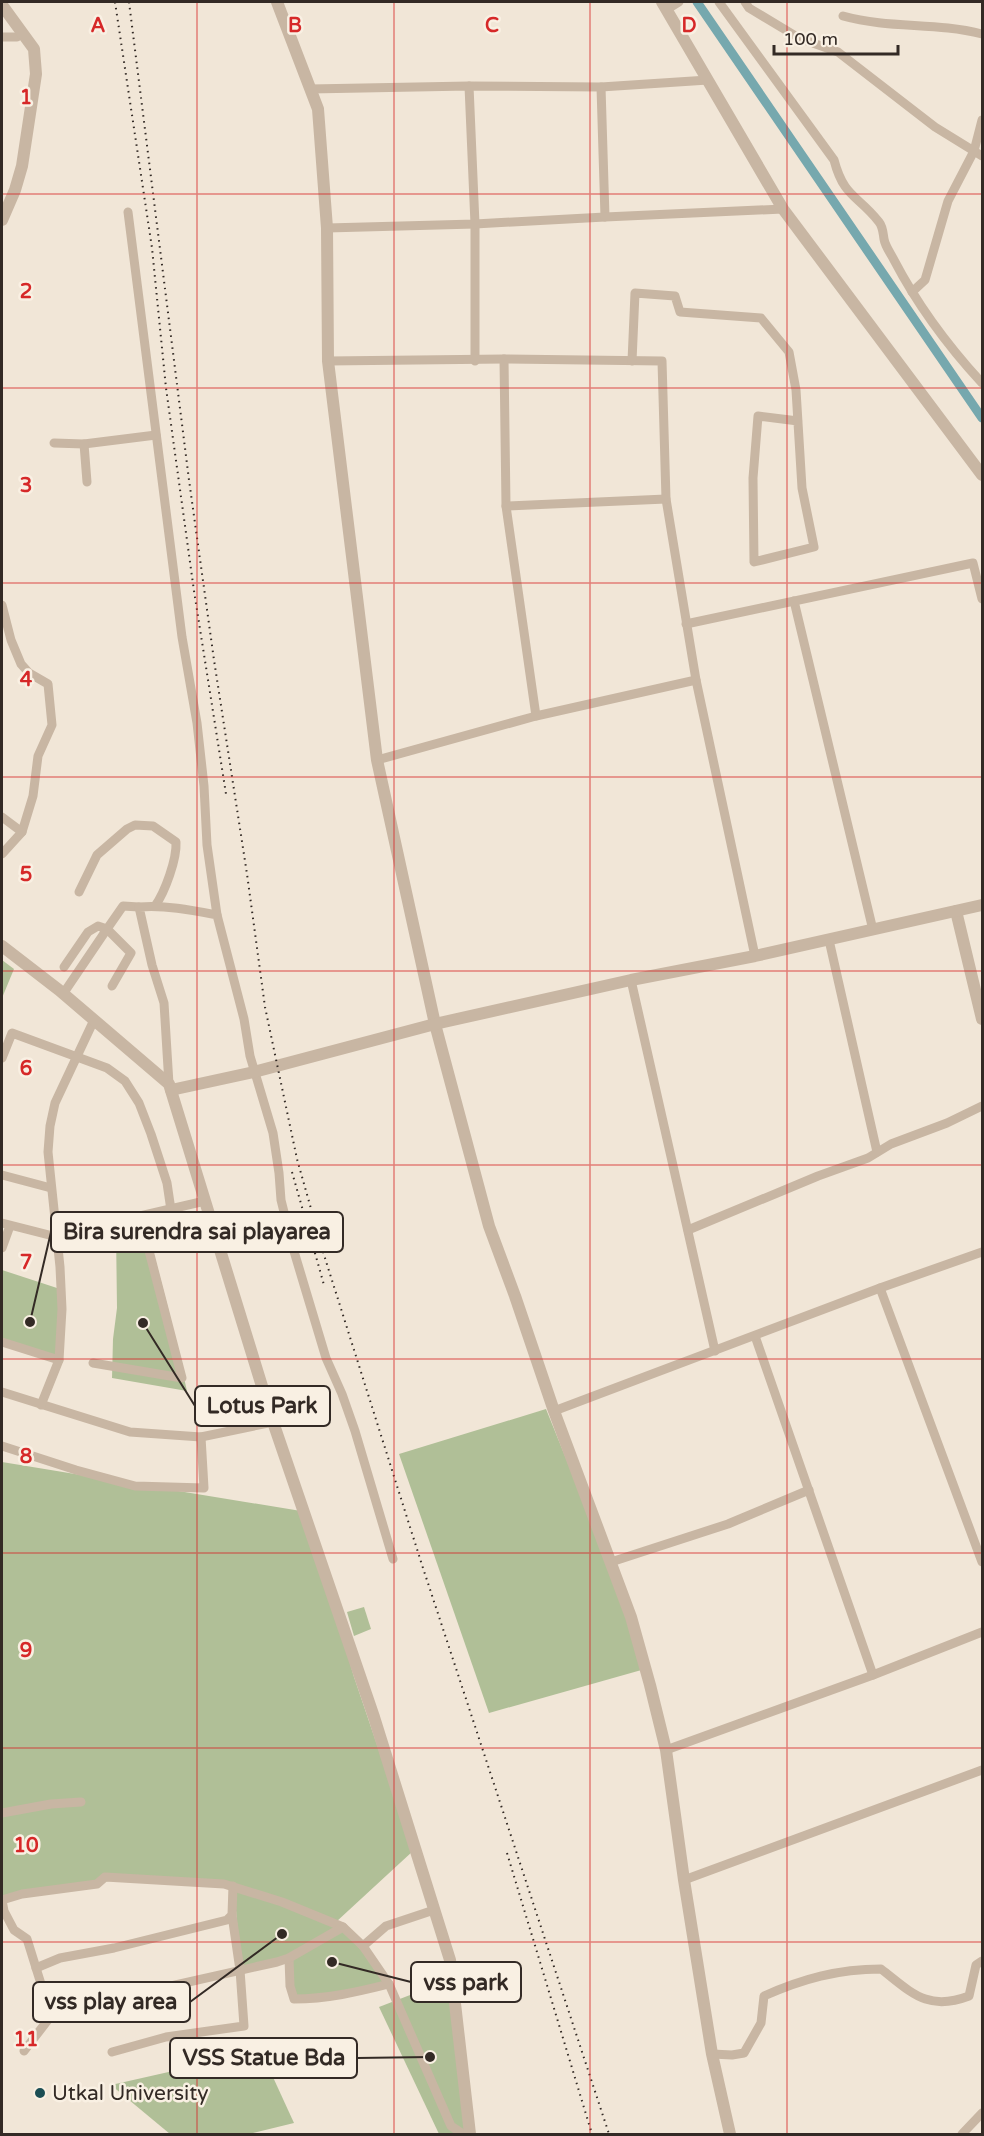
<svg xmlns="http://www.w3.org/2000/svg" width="984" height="2136" font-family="'Varela Round',sans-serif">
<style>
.green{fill:#b0bf97}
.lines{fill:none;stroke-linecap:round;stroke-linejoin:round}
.canal{stroke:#76a8ae;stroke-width:9}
.minor{stroke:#c8b6a3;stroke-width:9}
.tertiary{stroke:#c8b6a3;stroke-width:12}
.rail{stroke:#332a25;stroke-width:2;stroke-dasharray:1.5 4.5;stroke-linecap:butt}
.grid{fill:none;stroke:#d62828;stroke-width:1.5;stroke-opacity:0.55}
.poi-dot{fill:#1b4e54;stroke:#f9f0e3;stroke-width:2}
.labels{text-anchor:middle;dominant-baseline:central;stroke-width:5;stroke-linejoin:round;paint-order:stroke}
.poi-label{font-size:21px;fill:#332a25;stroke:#f9f0e3;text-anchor:start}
.grid-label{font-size:20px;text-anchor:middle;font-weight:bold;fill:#d62828;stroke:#f9f0e3;stroke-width:5;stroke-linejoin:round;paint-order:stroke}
.leader{fill:none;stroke:#332a25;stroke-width:2}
.callout-dot{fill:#332a25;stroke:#f9f0e3;stroke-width:2}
.callout{fill:#f9f0e3;stroke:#332a25;stroke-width:2}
.callout-label{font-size:22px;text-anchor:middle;font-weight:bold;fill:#332a25}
</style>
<rect width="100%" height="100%" fill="#f1e6d7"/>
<g class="green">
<path d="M2 960 14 969 2 998Z"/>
<path d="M147 1228 168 1308 187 1391 112 1378 113 1339 117 1308 116 1230Z"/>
<path d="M2 1270 57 1288 59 1310 56 1356 2 1338Z"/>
<path d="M546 1409 628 1612 645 1669 489 1713 399 1454Z"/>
<path d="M2 1462 301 1511 329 1591 354 1677 413 1851 336 1922 246 1888 167 1877 97 1882 2 1898Z"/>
<path d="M364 1607 371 1629 354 1636 347 1612Z"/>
<path d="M234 1887 342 1927 389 1984 293 1999 289 1958 241 1969Z"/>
<path d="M449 1980 465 2132 459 2134H439L379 2007Z"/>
<path d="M261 2051 294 2123 249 2134H170L111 2085Z"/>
</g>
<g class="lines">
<path class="canal" d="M697 2 982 418"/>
<g class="minor">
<path d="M719 2 834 160C844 198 858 195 879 222 883 227 883 233 884 239 885 246 891 254 894 260 918 306 947 345 982 383"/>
<path d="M745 2 749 8 799 38 838 52 935 127 982 156"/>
<path d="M666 10 679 2"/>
<path d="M843 16C890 29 935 22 982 34"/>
<path d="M2 37H17L23 33"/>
<path d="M469 86 475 224V361"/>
<path d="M601 87 708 80"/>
<path d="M310 89 469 86 601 87 605 217 475 224 327 228"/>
<path d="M128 212 182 637 197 723 204 786 207 845 217 915"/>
<path d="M605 217 783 209"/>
<path d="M912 292 925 280 948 201 974 151 982 120"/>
<path d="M504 359 506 506 536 716 696 680 755 956"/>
<path d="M328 361 504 359 662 361 666 499 696 680"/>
<path d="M632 361 635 293 675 296 680 312 761 318 789 352 796 390 802 488 814 547 754 562 753 478 758 416 798 421"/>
<path d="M54 443 84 444 156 435"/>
<path d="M84 444 87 482"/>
<path d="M506 506 666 499"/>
<path d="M794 601 873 930"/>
<path d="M2 605 11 640 21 664 29 673 48 684 52 725 38 756 33 796 22 832"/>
<path d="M686 624 973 563 982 599"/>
<path d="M377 760 536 716"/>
<path d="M2 817 22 832 2 854"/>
<path d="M79 892 97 855 127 829 135 825 153 826 176 842C177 859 165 892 155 906"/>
<path d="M829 940 877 1152"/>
<path d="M631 980 715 1351"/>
<path d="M112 986 131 953 107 929 123 906 139 907"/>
<path d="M63 994 107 929 98 926 88 932 64 967"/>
<path d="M2 1058 12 1033 107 1068 125 1081 139 1103 151 1134 167 1183 171 1210"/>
<path d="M169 1084 164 1003 152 965 139 907C166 905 191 910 217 915L244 1019 250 1056 273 1133 279 1173 281 1200 293 1248 326 1358 342 1394 355 1431 393 1559"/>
<path d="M2 1175 51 1188"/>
<path d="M140 1216 205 1201"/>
<path d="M56 1221 140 1216 182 1378 93 1363"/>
<path d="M2 1223 57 1237"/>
<path d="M688 1230 818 1176 868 1158 891 1144 947 1123 982 1106"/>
<path d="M2 1248 10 1226"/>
<path d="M880 1288 982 1562"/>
<path d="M755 1336 873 1675 982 1632"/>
<path d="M2 1342 59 1360"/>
<path d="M2 1392 130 1432 201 1437"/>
<path d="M41 1405 59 1360 62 1309 60 1267 48 1152 50 1126 55 1103 94 1020"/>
<path d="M554 1411 880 1288 982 1252"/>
<path d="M2 1446 76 1470 135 1486 204 1488 201 1437 273 1422"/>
<path d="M611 1562 728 1524 809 1490"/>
<path d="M666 1750 873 1675"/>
<path d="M2 1813 51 1804 81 1802"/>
<path d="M684 1880 982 1770"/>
<path d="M363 1946 386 1926 434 1910"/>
<path d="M289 1958 290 1986 294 1999C327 1999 357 1992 389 1984"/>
<path d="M36 1968 60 1958 114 1948 227 1920 232 1915 233 1886"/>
<path d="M51 2016 27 1939 14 1930 4 1911 2 1900 22 1894 97 1884 105 1877 224 1884 282 1902 343 1927 363 1946 389 1984 451 2126 463 2134"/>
<path d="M24 2051 51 2016 119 1995 171 1986 277 1962 289 1958 343 1927"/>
<path d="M112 2052 166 2037 244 2026 240 1970 232 1915"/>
<path d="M712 2054 732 2055 744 2053 761 2023 764 1996C802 1979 838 1969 881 1969 911 1992 927 2012 969 1996L976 1965 982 1961"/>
<path d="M962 2134 982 2113"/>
</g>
<g class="tertiary">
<path d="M277 2 318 109 327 228 328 361 377 760 435 1024 489 1226 515 1296 554 1411 631 1617 650 1685 666 1750 684 1880 712 2054 730 2134"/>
<path d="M662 2 783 209 982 475"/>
<path d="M2 5 34 49 36 74 22 166 15 190 2 220"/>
<path d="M956 911 982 1019"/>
<path d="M2 946 59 990 169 1084 273 1422 374 1717 450 1960 470 2134"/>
<path d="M171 1090 254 1072 435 1024 631 980 755 956 982 905"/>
</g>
<g class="rail">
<path d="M115 2 152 248 166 388 194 591 226 794"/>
<path d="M129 2 189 480 214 660 247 874 265 1007 297 1159 324 1255 422 1565 609 2134"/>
<path d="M292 1172 324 1285"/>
<path d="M507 1853 592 2134"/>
</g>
</g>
<path class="grid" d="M197 2V2134M394 2V2134M590 2V2134M787 2V2134M2 194H982M2 388H982M2 583H982M2 777H982M2 971H982M2 1165H982M2 1359H982M2 1553H982M2 1748H982M2 1942H982"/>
<circle class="poi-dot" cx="40" cy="2093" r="6"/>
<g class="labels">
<g class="poi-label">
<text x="52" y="2093">Utkal University</text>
</g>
</g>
<g class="grid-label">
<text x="98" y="32">A</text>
<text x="295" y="32">B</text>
<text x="492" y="32">C</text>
<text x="689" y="32">D</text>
<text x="26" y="104">1</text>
<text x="26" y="298">2</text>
<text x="26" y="492">3</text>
<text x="26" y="686">4</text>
<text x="26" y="881">5</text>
<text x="26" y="1075">6</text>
<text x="26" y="1269">7</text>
<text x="26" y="1463">8</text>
<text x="26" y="1657">9</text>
<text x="26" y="1852">10</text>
<text x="26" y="2046">11</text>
</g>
<path class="leader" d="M30 1322L51 1232M143 1323L195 1406M332 1962L411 1982M282 1934L190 2002M430 2057L357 2058"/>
<g class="callout-dot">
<circle cx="30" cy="1322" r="6"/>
<circle cx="143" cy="1323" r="6"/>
<circle cx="332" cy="1962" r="6"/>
<circle cx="282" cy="1934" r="6"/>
<circle cx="430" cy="2057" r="6"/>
</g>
<g class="callout">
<rect x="51" y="1212" width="292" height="40" rx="6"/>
<rect x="195" y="1386" width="135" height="40" rx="6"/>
<rect x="411" y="1962" width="110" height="40" rx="6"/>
<rect x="33" y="1982" width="157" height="40" rx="6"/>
<rect x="170" y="2038" width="187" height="40" rx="6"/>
</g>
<g class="callout-label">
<text x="197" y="1239">Bira surendra sai playarea</text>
<text x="262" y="1413">Lotus Park</text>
<text x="466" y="1990">vss park</text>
<text x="111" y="2009">vss play area</text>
<text x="264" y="2065">VSS Statue Bda</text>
</g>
<rect width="984" height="2136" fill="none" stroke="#332a25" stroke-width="6"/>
<path d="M774 45v9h124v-9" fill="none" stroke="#332a25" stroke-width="3"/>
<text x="783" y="45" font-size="18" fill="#332a25" stroke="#f9f0e3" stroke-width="4.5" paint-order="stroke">100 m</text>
</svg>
